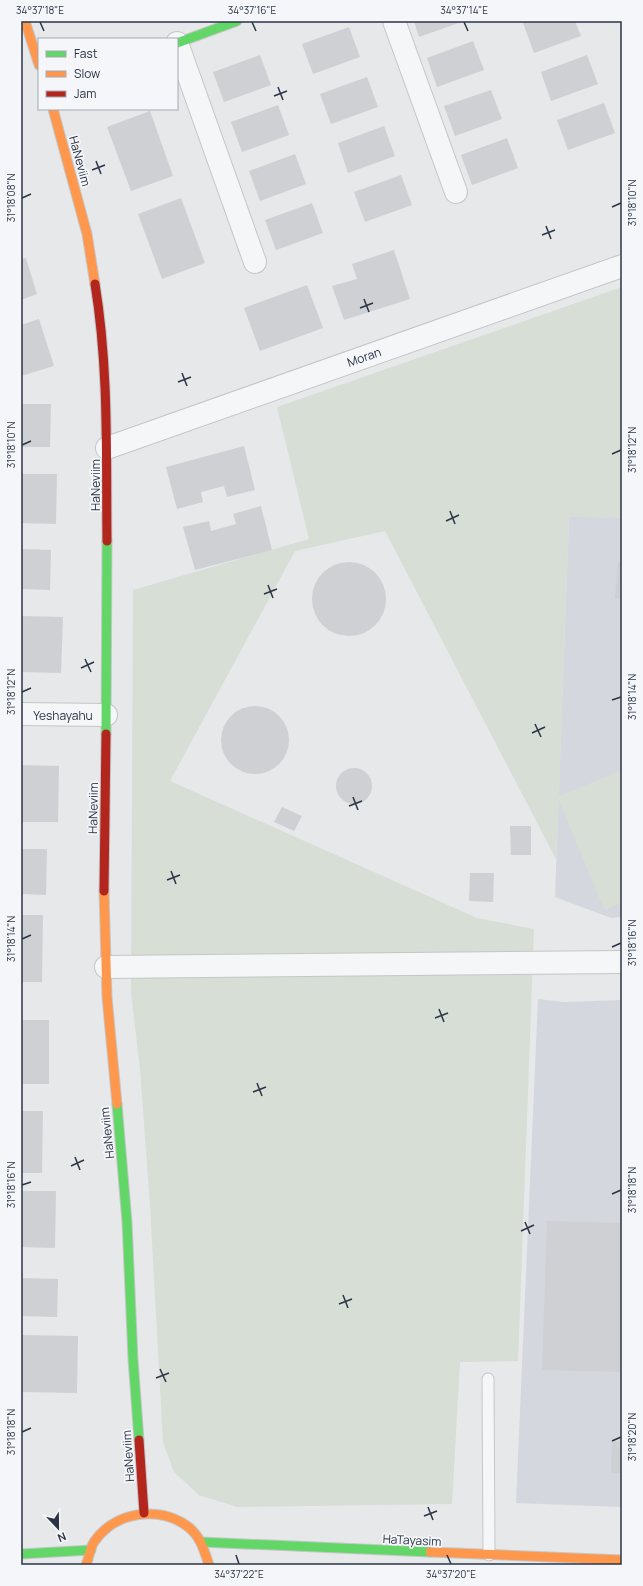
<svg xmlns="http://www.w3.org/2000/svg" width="643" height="1586" font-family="Manrope,sans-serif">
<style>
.built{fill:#d4d7dd}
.green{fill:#d6ded6}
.building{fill:#ced0d3}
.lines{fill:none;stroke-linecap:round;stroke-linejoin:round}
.lane-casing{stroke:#c4c6c8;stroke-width:13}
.street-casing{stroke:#c4c6c8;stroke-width:24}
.fast-casing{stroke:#c4c6c8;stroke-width:11}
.slow-casing{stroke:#c4c6c8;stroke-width:11}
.jam-casing{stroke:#c4c6c8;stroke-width:11}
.lane{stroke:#f5f6f7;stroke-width:11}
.street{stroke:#f5f6f7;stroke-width:22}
.fast{stroke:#63d668;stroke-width:9}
.slow{stroke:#ff974d;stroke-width:9}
.jam{stroke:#b3261e;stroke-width:9}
.ticks{fill:none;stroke:#2b3445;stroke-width:1.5}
.labels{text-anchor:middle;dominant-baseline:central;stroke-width:3.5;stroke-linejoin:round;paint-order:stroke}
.street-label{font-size:12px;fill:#2b3445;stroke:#f4f6f9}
.neatline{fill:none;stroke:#2b3445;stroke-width:1.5}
.ticks-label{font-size:10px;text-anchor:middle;fill:#2b3445}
</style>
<rect width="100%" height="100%" fill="#e6e8ea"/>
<g class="built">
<path d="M569 516 622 518V917L611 918 555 897Z"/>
<path d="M538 999 564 1002 622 1000V1507L516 1503Z"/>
</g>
<path class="green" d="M622 287V518L569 517 559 796 622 770V903L604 910 559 800 556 859 385 531 295 551 170 781 477 918 534 929 518 1361 460 1362 452 1504 237 1507 199 1495 174 1472 163 1442 150 1205 140 1069 131 992 133 590 309 539 277 407Z"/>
<g class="building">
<path d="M414 21H464L419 37Z"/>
<path d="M528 21H575L581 36 534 53 523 23Z"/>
<path d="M349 27 360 57 313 74 302 44Z"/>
<path d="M473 41 484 70 437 87 427 58Z"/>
<path d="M260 55 271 85 224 102 213 72Z"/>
<path d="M587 55 598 84 551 101 541 72Z"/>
<path d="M367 77 378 107 331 124 320 94Z"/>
<path d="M491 90 502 119 455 136 444 106Z"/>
<path d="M604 103 615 133 568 150 557 120Z"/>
<path d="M278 105 289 135 242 152 231 122Z"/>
<path d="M150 111 173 176 131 191 107 127Z"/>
<path d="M384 126 395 156 348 173 338 143Z"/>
<path d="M507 138 518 168 472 185 461 155Z"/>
<path d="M295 154 306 184 260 201 249 171Z"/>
<path d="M401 175 412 205 365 222 354 192Z"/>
<path d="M181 198 205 263 162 279 138 214Z"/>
<path d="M312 203 323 233 276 250 265 220Z"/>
<path d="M394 250 410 299 344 320 332 286 357 279 352 264Z"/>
<path d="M26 258 37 294 21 300V259Z"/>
<path d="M307 285 323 328 260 351 244 308Z"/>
<path d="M39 319 54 366 21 376V325Z"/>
<path d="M21 404H51L50 447H21Z"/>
<path d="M244 446 255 490 227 497 224 486 201 492 203 502 177 509 166 467Z"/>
<path d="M21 474H57L56 524 21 523Z"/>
<path d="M261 506 272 550 195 570 183 527 209 521 211 531 236 524 233 514Z"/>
<path d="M21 549 51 550 50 590 21 589Z"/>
<circle cx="349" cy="599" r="37"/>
<path d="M618 562H622V599L615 598Z"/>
<path d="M21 616 63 617 61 673 21 672Z"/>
<circle cx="255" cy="740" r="34"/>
<path d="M21 765 59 766 58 822H21Z"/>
<circle cx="354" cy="786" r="18"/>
<path d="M282 807 302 816 294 831 274 822Z"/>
<path d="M510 826H531V855H511Z"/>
<path d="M21 849H47L46 895 21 894Z"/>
<path d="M470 873H494L493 902 469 901Z"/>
<path d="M21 915H43L42 982H21Z"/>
<rect x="21" y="1020" width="28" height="64"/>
<path d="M21 1111H43L42 1173H21Z"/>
<path d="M21 1191H56L55 1248 21 1247Z"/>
<path d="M547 1221 622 1223V1372L542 1370Z"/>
<path d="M21 1278 58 1279 57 1317 21 1316Z"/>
<path d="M21 1335 78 1336 77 1393 21 1392Z"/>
<path d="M612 1442H622V1473H611Z"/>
</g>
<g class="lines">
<g class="lane-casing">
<path id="lane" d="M488 1379 489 1555"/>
</g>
<g class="street-casing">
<g id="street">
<path d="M394 21 456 192"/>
<path d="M177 43 255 262"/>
<path d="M107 448 622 266"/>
<path d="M21 714 106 715"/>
<path d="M106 967 622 962"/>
</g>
</g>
<g class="fast-casing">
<g id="fast">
<path d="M177 43 237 21"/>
<path d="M106 734 107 541"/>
<path d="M117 1104 127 1222 133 1359 139 1440"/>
<path d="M201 1542 430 1552"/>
<path d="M21 1554 91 1550"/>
</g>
</g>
<g class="slow-casing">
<g id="slow">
<path d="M25 21 39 65"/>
<path d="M53 109 87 234 95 284"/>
<path d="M104 891 107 997 117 1104"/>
<path d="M430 1552 622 1560"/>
<path d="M86 1565C89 1558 90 1548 94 1542 114 1512 158 1505 187 1526 200 1535 204 1550 209 1565"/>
</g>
</g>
<g class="jam-casing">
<g id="jam">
<path d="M95 284C109 369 106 455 107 541"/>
<path d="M104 891 106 734"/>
<path d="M139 1440 144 1513"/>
</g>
</g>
<use href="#lane" class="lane"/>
<use href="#street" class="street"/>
<use href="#fast" class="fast"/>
<use href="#slow" class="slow"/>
<use href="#jam" class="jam"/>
</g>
<path class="ticks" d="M40 22 44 31M252 22 256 31M464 22 468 31M278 87 283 100M274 96 287 91M96 161 101 174M92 170 105 165M22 198 31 194M612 207 621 203M546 226 551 239M542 235 555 230M364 299 369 312M360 308 373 303M182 373 187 386M178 382 191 377M22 445 31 441M612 454 621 450M450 511 455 524M446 521 459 515M268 585 273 598M264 594 277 589M85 659 91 672M81 668 94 662M22 692 31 688M612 700 621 697M535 724 541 737M532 733 545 727M353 797 358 810M349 806 362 801M171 871 176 884M167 880 180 875M22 939 31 935M612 947 621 943M439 1009 444 1022M435 1018 448 1013M257 1083 262 1096M253 1092 266 1087M75 1157 80 1170M71 1166 84 1160M22 1185 31 1182M612 1194 621 1190M525 1222 530 1234M521 1231 534 1225M343 1295 348 1308M339 1304 352 1299M160 1369 166 1382M156 1378 169 1373M22 1432 31 1428M612 1441 621 1437M428 1507 433 1520M424 1516 437 1511M236 1555 239 1564M447 1555 451 1564"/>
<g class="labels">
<g class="street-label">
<text transform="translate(80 161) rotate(75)">HaNeviim</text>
<text transform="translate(364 357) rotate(-19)">Moran</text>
<text transform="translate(95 485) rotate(-90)">HaNeviim</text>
<text x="63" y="715">Yeshayahu</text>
<text transform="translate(93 808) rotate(-89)">HaNeviim</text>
<text transform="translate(107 1133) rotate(-96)">HaNeviim</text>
<text transform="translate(128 1456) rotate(-94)">HaNeviim</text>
<text transform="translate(412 1540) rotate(3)">HaTayasim</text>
</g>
</g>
<rect width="643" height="1586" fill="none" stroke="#f4f6f9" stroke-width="44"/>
<rect x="38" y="38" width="140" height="72" fill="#f4f6f9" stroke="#a4a8b1"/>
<rect x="46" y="51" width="20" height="6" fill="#63d668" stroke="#a4a8b1"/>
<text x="74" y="58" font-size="12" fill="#2b3445">Fast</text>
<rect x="46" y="71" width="20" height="6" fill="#ff974d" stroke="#a4a8b1"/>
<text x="74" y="78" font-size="12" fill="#2b3445">Slow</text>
<rect x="46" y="91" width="20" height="6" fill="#b3261e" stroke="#a4a8b1"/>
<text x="74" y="98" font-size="12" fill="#2b3445">Jam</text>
<g transform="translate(58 1528) rotate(158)" stroke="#f4f6f9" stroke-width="3" paint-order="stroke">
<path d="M0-3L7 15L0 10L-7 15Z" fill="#2b3445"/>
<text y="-6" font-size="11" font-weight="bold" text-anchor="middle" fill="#2b3445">N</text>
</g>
<rect x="22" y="22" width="599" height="1542" class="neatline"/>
<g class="ticks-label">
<text x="40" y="14">34°37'18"E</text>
<text x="252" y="14">34°37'16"E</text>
<text x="464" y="14">34°37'14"E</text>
<text transform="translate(11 198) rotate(-90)" y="4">31°18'08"N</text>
<text transform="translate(632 203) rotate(-90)" y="4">31°18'10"N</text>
<text transform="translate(11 445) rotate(-90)" y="4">31°18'10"N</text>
<text transform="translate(632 450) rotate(-90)" y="4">31°18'12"N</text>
<text transform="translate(11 692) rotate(-90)" y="4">31°18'12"N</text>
<text transform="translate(632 697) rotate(-90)" y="4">31°18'14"N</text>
<text transform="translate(11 939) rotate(-90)" y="4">31°18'14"N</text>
<text transform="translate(632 943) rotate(-90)" y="4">31°18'16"N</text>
<text transform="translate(11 1185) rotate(-90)" y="4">31°18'16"N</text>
<text transform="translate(632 1190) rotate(-90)" y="4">31°18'18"N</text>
<text transform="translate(11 1432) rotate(-90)" y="4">31°18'18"N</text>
<text transform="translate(632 1437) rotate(-90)" y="4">31°18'20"N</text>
<text x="239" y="1578">34°37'22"E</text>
<text x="451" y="1578">34°37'20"E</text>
</g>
</svg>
